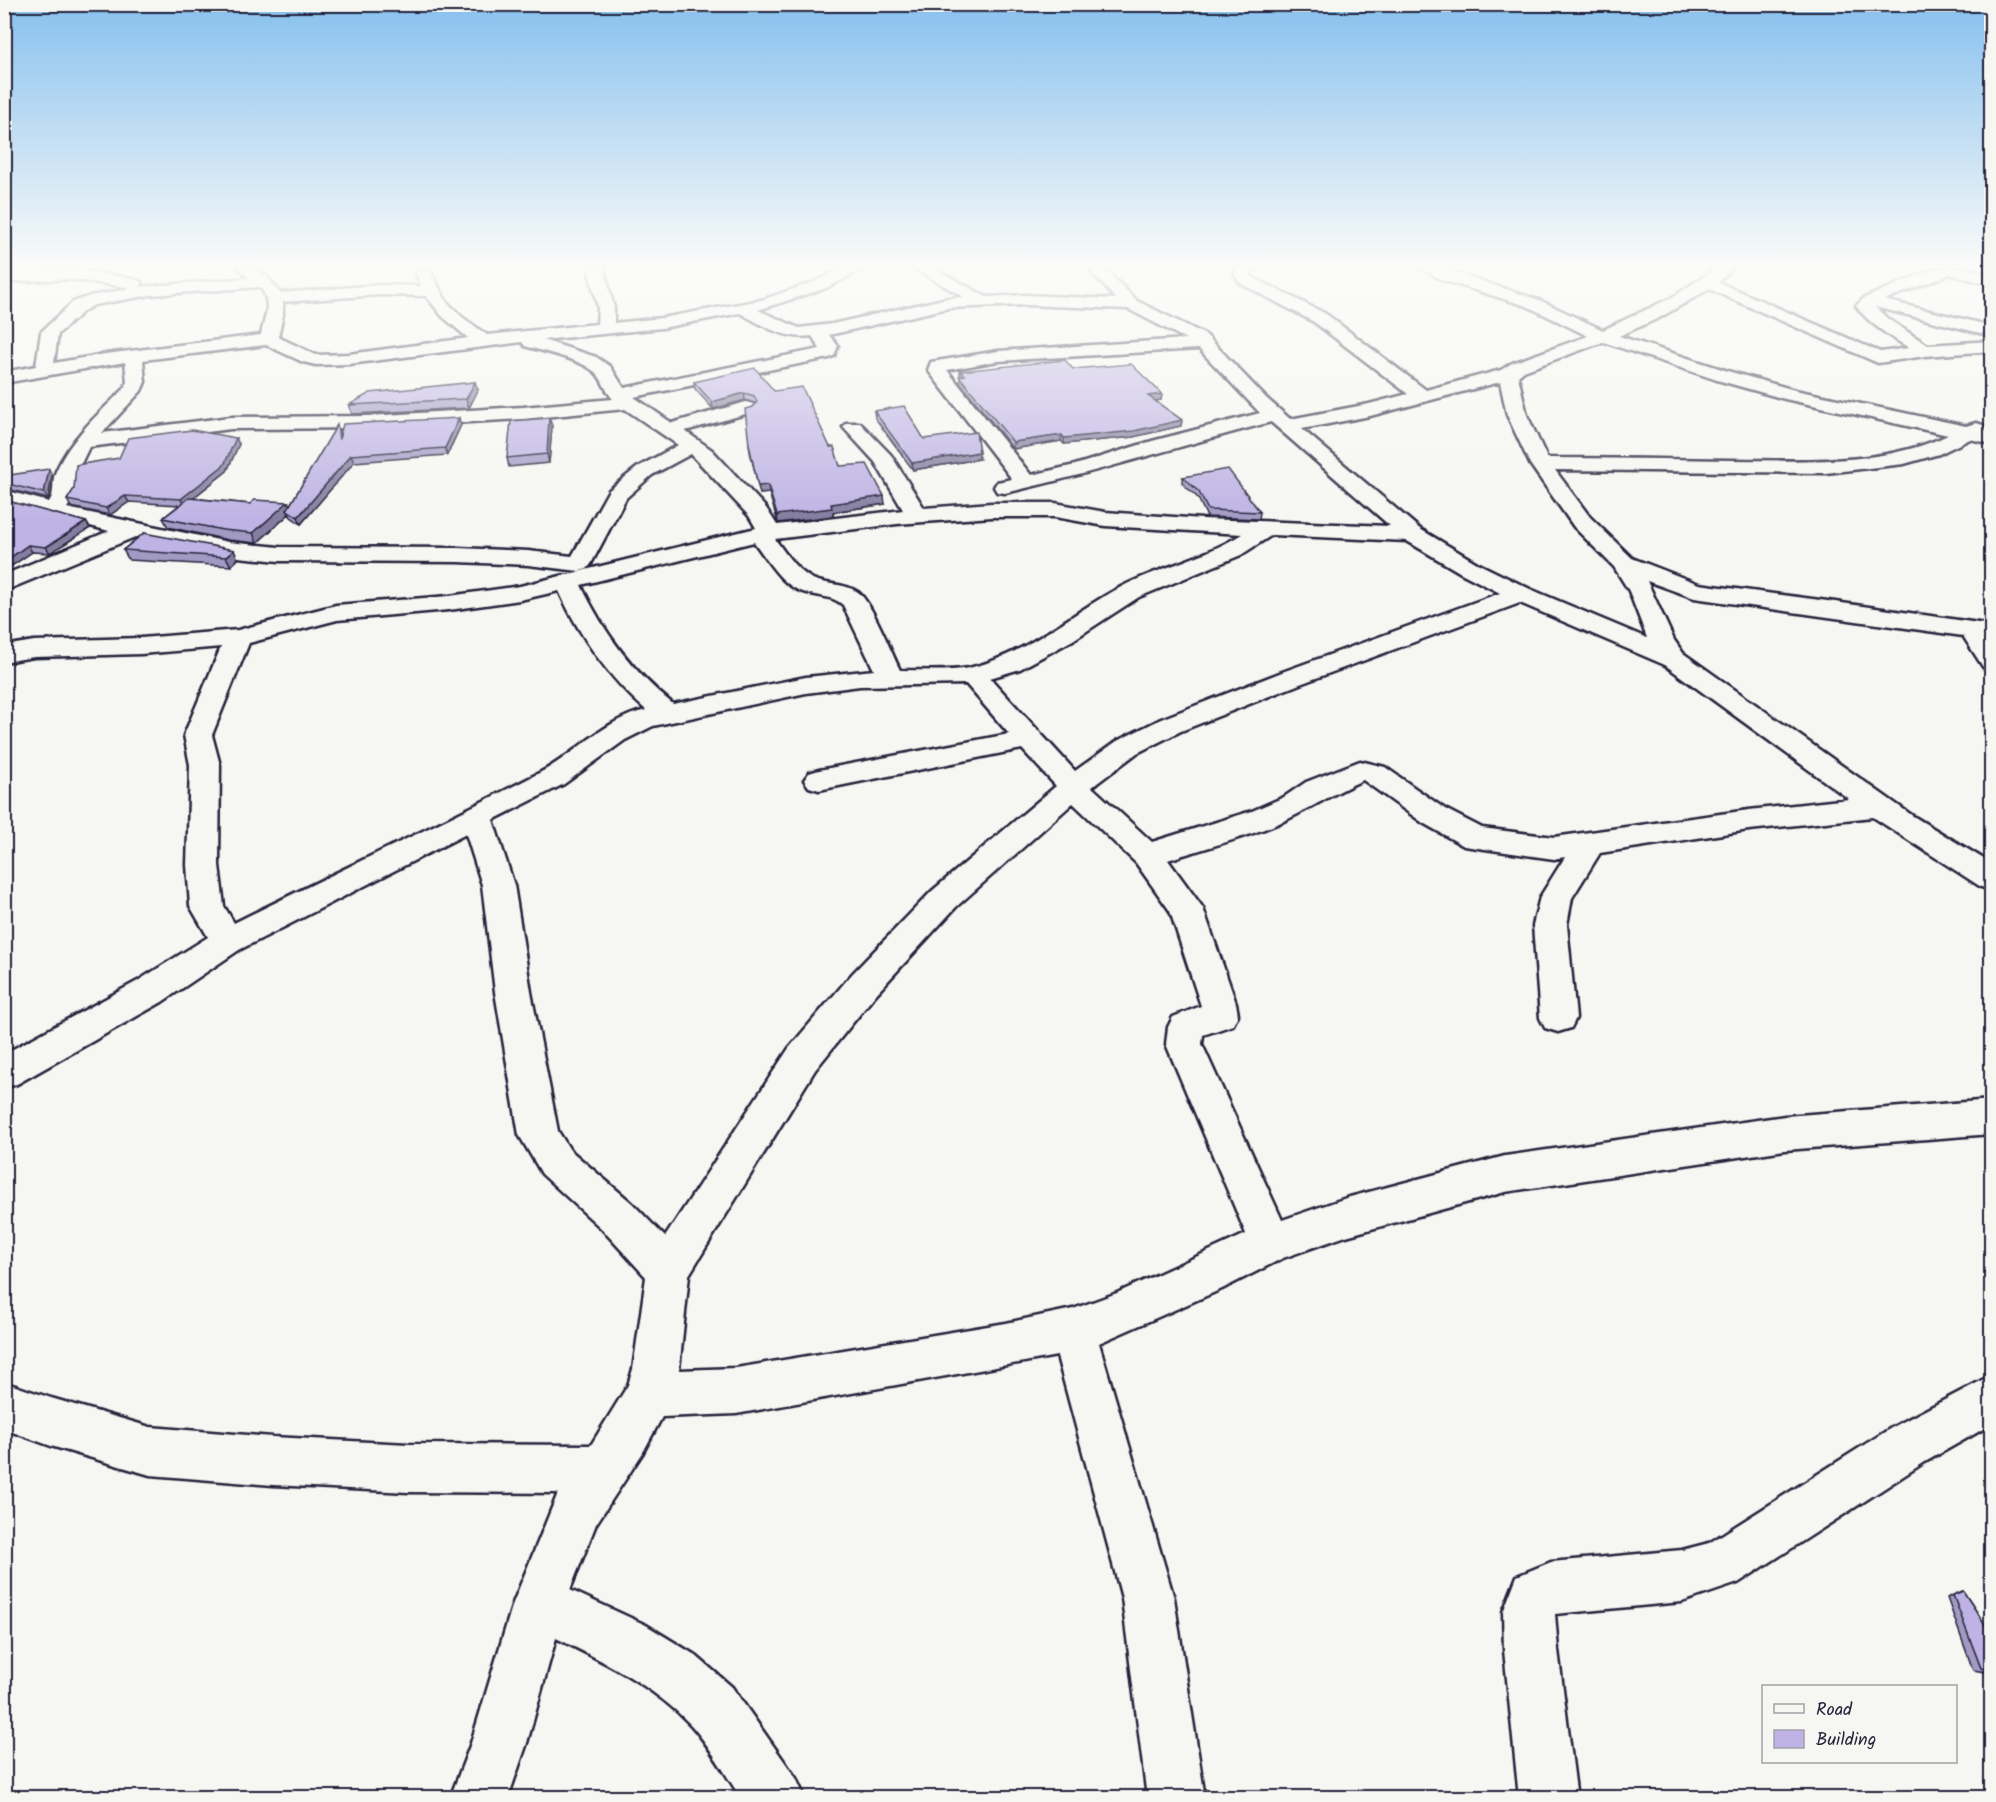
<svg xmlns="http://www.w3.org/2000/svg" width="1996" height="1802" font-family="Kalam,sans-serif">
<style>
.lines{fill:none;stroke-linecap:round;stroke-linejoin:round}
.minor-casing{stroke:#22223b;stroke-width:5}
.minor{fill:#f6f6f2;fill-rule:evenodd}
.wall{fill:#a39ac4;stroke:#22223b;stroke-width:1.5}
.shaded-wall{fill:#857da0;stroke:#22223b;stroke-width:1.5}
.building{fill:#beb3e4;stroke:#22223b;stroke-width:1.5}
</style>
<rect width="100%" height="100%" fill="#f6f6f2"/>
<filter id="ink" filterUnits="userSpaceOnUse"><feTurbulence type="fractalNoise" baseFrequency=".0167" numOctaves="2"/><feDisplacementMap in="SourceGraphic" scale="12" xChannelSelector="R" yChannelSelector="G"/><feConvolveMatrix kernelMatrix="1 2 1 2 8 2 1 2 1" color-interpolation-filters="sRGB"/></filter>
<g filter="url(#ink)">
<g class="lines">
<g class="minor-casing">
<g id="minor">
<path d="M238 268C261 268 267 274 280 293L379 285 421 286 416 273 418 270H430L446 301 462 317 487 335 597 324 598 308 588 268H604L614 308V323L662 318 761 300 814 282 844 268H865L826 288 758 310 799 328 832 324 948 298 964 297 913 268H933L987 297 1025 295 1116 299 1088 268H1104L1137 301 1206 335 1266 398 1290 419 1369 404 1408 394 1314 322 1240 283 1234 273 1238 268H1255L1250 274 1252 277 1326 314 1426 390 1501 370 1512 363 1588 336 1527 306 1442 280 1421 268H1442L1539 300 1603 330 1673 297 1716 268H1733L1718 282 1880 352 1909 348C1890 336 1869 324 1856 306L1864 298 1936 268H1964L1992 275V285L1950 274 1884 300 1992 326V336L1875 307 1888 319 1928 345 1992 341V351L1925 356 1878 363 1709 289 1659 318 1619 336 1731 372 1795 390 1966 426 1976 423 1983 425 1985 430 1992 432V444L1970 439 1939 454 1904 464 1826 473 1555 470 1590 517 1632 558 1699 584 1835 602 1992 625V669L1983 667 1963 636 1694 598 1647 581 1674 640 1683 653 1913 816 1992 864V890L1981 887 1873 817 1749 830 1600 853 1572 898 1567 925 1576 1018 1571 1028 1558 1032 1545 1028 1540 1018 1533 925 1540 897 1565 857 1554 859 1464 846 1423 823 1363 780C1333 793 1307 811 1277 824 1242 839 1204 848 1168 860L1203 908 1236 1003 1238 1015 1233 1025 1203 1035 1202 1044 1282 1220 1346 1198 1505 1156 1785 1116 1992 1100V1134L1785 1150 1505 1192 1346 1236 1283 1258 1222 1289 1099 1343 1174 1598 1205 1798H1147L1122 1598 1057 1356 736 1414 662 1417 642 1454 596 1524 570 1590 646 1625 695 1655 732 1687 796 1778 805 1798H741C725 1774 710 1746 691 1725 653 1685 605 1662 556 1638L527 1743 508 1798H450L471 1743 513 1603 558 1493 408 1492 273 1485 150 1475 51 1446 4 1429V1382L51 1398 150 1427 273 1437 408 1444 591 1445 628 1385 633 1369 646 1277 602 1229 542 1174 519 1135 495 992 482 885 466 834 239 950 162 1002 17 1084 4 1088V1054L136 982 208 937 190 906 187 865 190 765 184 735 221 647 141 654 34 657 4 662V646L34 641 141 638 238 630 336 605 449 596 520 586 756 528 749 516 691 454 652 475 626 498 591 564 587 569 579 571 528 565 458 562 279 561 228 556 135 537 4 591V575L109 531 4 503V490L49 502C56 492 51 482 56 471 71 438 98 414 124 389L127 382 125 362 4 383V372L36 366 41 332 73 302 90 296 133 288 69 279 4 282V272C50 267 95 269 140 281L142 284 140 287 249 278ZM260 287C273 303 264 318 261 335L105 354 54 363 58 334 85 310 94 305 151 295ZM379 295 426 296 442 316 468 338 349 354 316 355 278 337 283 315V302ZM1025 305 1128 309 1186 339 998 351 931 362 928 370 931 374 1012 479 997 482 994 487 997 492 1005 493C1095 473 1182 445 1271 422L1390 526 1202 519 1105 512 1055 503H992L924 508 891 455 860 423H846L843 427 875 462 903 510 777 525 766 508 712 450 685 431 753 412 756 408 753 404 746 402 672 423 634 397 829 358 834 356 838 346 829 335 948 308ZM740 313C763 326 786 340 812 336L820 349 624 388 610 366 596 357 543 340 662 328ZM522 342 525 346C545 352 580 359 595 372 603 379 605 391 613 399L523 407 367 416 231 417 102 433 141 391 145 382 143 360 266 345 303 362 316 365 349 364ZM1603 342 1717 380 1785 399 1948 435C1880 467 1801 460 1727 460 1667 459 1607 458 1547 458L1527 415 1518 376 1524 371ZM1199 349 1260 413 1152 441 1075 465 1031 475 947 370 998 361ZM1500 382 1507 415 1530 464 1574 527 1614 567 1629 591 1647 638 1530 589 1477 563 1420 529 1302 429 1370 416ZM625 409 678 445 638 467 609 490 572 556 528 551 458 548 279 547 228 542 67 508 76 495V474L89 447 231 429 367 428 523 419ZM992 517H1055L1105 526 1242 534C1204 558 1160 567 1121 587 1070 613 1027 655 969 668 947 672 923 670 900 670 891 652 872 603 858 592 846 584 831 585 818 581 799 575 786 554 775 539L897 524ZM1272 535 1407 541 1461 573 1500 593 1282 672 1161 719 1117 741 1075 771 990 678 1020 669 1073 640 1139 597 1241 555ZM754 542C768 561 781 585 803 592 817 597 832 595 843 605L874 670 806 677 673 704C632 671 604 633 581 585ZM559 591C580 637 608 677 646 710 605 719 577 753 541 772 440 824 336 872 234 923L224 906 219 865 220 765 212 735 249 643 337 620 449 610 520 600ZM1520 603 1665 665 1849 799 1749 810 1554 837 1482 828 1445 809 1385 767 1360 761 1306 782 1284 797 1252 811 1152 842 1092 787 1137 753 1181 731 1300 684ZM966 684 1009 734 819 770 809 773 804 780 809 787 819 790 1022 749 1056 786 932 891 852 974 789 1048 665 1237 632 1203 570 1150 558 1131 531 992 514 885 493 820 564 784 625 740 653 726 806 693 860 686ZM1073 803 1136 863 1170 911 1201 1006 1173 1017 1168 1027 1166 1044 1246 1234 1117 1293 1073 1309 1006 1323 736 1368 679 1370 689 1275 815 1070 876 994 956 907Z"/>
<path d="M1992 1375V1424L1925 1462 1738 1583 1682 1602 1555 1614 1558 1650 1577 1798H1519L1504 1650 1503 1612 1517 1576 1551 1562 1682 1550 1709 1543 1891 1428Z"/>
</g>
</g>
<use href="#minor" class="minor"/>
</g>
<g class="wall">
<path d="M1073 369 1162 394 1161 400 1155 401 1182 420 1181 426 1133 437 1064 444 1061 441 1013 449 960 382V371Z"/>
<path d="M694 382 774 391 830 447 840 466 885 504 833 512V516L778 523 769 493 760 494 750 452 749 444 753 407 755 404V403L745 400 713 409 695 389Z"/>
<path d="M478 390 469 408 352 414 349 405Z"/>
<path d="M874 411 924 439 979 459 913 470 875 418Z"/>
<path d="M549 418 552 426 549 463 509 467 507 458Z"/>
<path d="M337 425 340 434 461 425 447 455 354 462 301 524 291 517 289 514 257 543 228 540 168 527 163 518 179 505 129 502 110 515 71 507 67 500 74 489 239 444 227 471 193 498 250 504 288 502 290 505Z"/>
<path d="M52 475 48 499 4 488V476Z"/>
<path d="M1183 477 1260 512 1259 519 1207 517 1198 498 1182 483Z"/>
<path d="M4 500 86 522 90 528 50 553 32 552 4 571Z"/>
<path d="M144 533 238 559 231 566 129 560 123 550Z"/>
<path d="M1963 1591 1992 1635V1673L1973 1670 1947 1598Z"/>
</g>
<g class="shaded-wall">
<path d="M475 382 478 390 469 408 466 399Z"/>
<path d="M744 393 745 400 713 409 712 402Z"/>
<path d="M1162 394 1161 400 1147 402 1148 396Z"/>
<path d="M459 418 461 425 447 455 445 448Z"/>
<path d="M549 418 552 426 549 463 547 454Z"/>
<path d="M1182 420 1181 426 1133 437 1064 444V438Z"/>
<path d="M1062 435 1061 441 1013 449V442Z"/>
<path d="M236 438 239 444 227 471 184 505 181 499Z"/>
<path d="M979 452V459L913 470 912 463Z"/>
<path d="M351 455 354 462 301 524 298 517Z"/>
<path d="M49 469 52 475 48 499 44 493Z"/>
<path d="M768 485 769 493 760 494 758 486Z"/>
<path d="M125 496 129 502 110 515 106 508Z"/>
<path d="M884 496 885 504 833 512V516L778 523 777 515 831 504Z"/>
<path d="M288 502 293 511 287 510 289 514 257 543 253 533Z"/>
<path d="M86 522 90 528 50 553 46 547Z"/>
<path d="M28 545 32 552 4 571V562Z"/>
<path d="M234 550 238 559 231 566 226 557Z"/>
</g>
<g class="building">
<path d="M1065 360 1073 369 1131 364 1162 394 1148 396 1182 420 1134 431 1064 438 1062 435 1013 442 959 376 965 375 960 371Z"/>
<path d="M755 368 774 391 802 387 830 447H834L840 466 867 464 884 496 831 504 832 508 777 515 768 485 758 486 749 444 745 409 753 407 757 402 754 396 744 393 712 402 694 382Z"/>
<path d="M475 382 466 399 349 405 370 393Z"/>
<path d="M904 406 924 439 976 432 979 452 912 463 874 411Z"/>
<path d="M459 418 445 448 351 455 298 517 287 510 337 425 339 440 343 424Z"/>
<path d="M549 418 547 454 507 458 511 421Z"/>
<path d="M192 430 236 438 224 465 181 499 125 496 106 508 67 500 74 489 76 465 119 458 128 438Z"/>
<path d="M49 469 44 493 4 483V476Z"/>
<path d="M1228 469 1260 512 1208 510 1199 492 1183 477Z"/>
<path d="M189 498 250 504 254 500 288 502 253 533 223 530 163 518Z"/>
<path d="M4 500 86 522 46 547 28 545 4 562Z"/>
<path d="M144 533 234 550 226 557 123 550Z"/>
<path d="M1963 1591 1992 1635V1670L1981 1668 1953 1595Z"/>
</g>
</g>
<linearGradient id="sky" x2="0" y2="1"><stop stop-color="#87c0ee"/><stop offset="0.51" stop-color="#fbfbf9"/><stop offset="1" stop-color="#fbfbf9" stop-opacity="0"/></linearGradient>
<rect width="1996" height="521" fill="url(#sky)"/>
<rect width="1996" height="1802" fill="none" stroke="#f6f6f2" stroke-width="24"/>
<rect x="12" y="12" width="1972" height="1778" fill="none" stroke="#22223b" stroke-width="2" filter="url(#ink)"/>
<rect x="1762" y="1685" width="195" height="78" fill="#f6f6f2" stroke="#a1a1a9" stroke-width="1.5"/>
<rect x="1774" y="1704" width="30" height="9" fill="#f6f6f2" stroke="#a1a1a9" stroke-width="1.5"/>
<text x="1816" y="1715" font-size="18" fill="#22223b">Road</text>
<rect x="1774" y="1730" width="30" height="18" fill="#beb3e4" stroke="#a1a1a9" stroke-width="1.5"/>
<text x="1816" y="1745" font-size="18" fill="#22223b">Building</text>
</svg>
